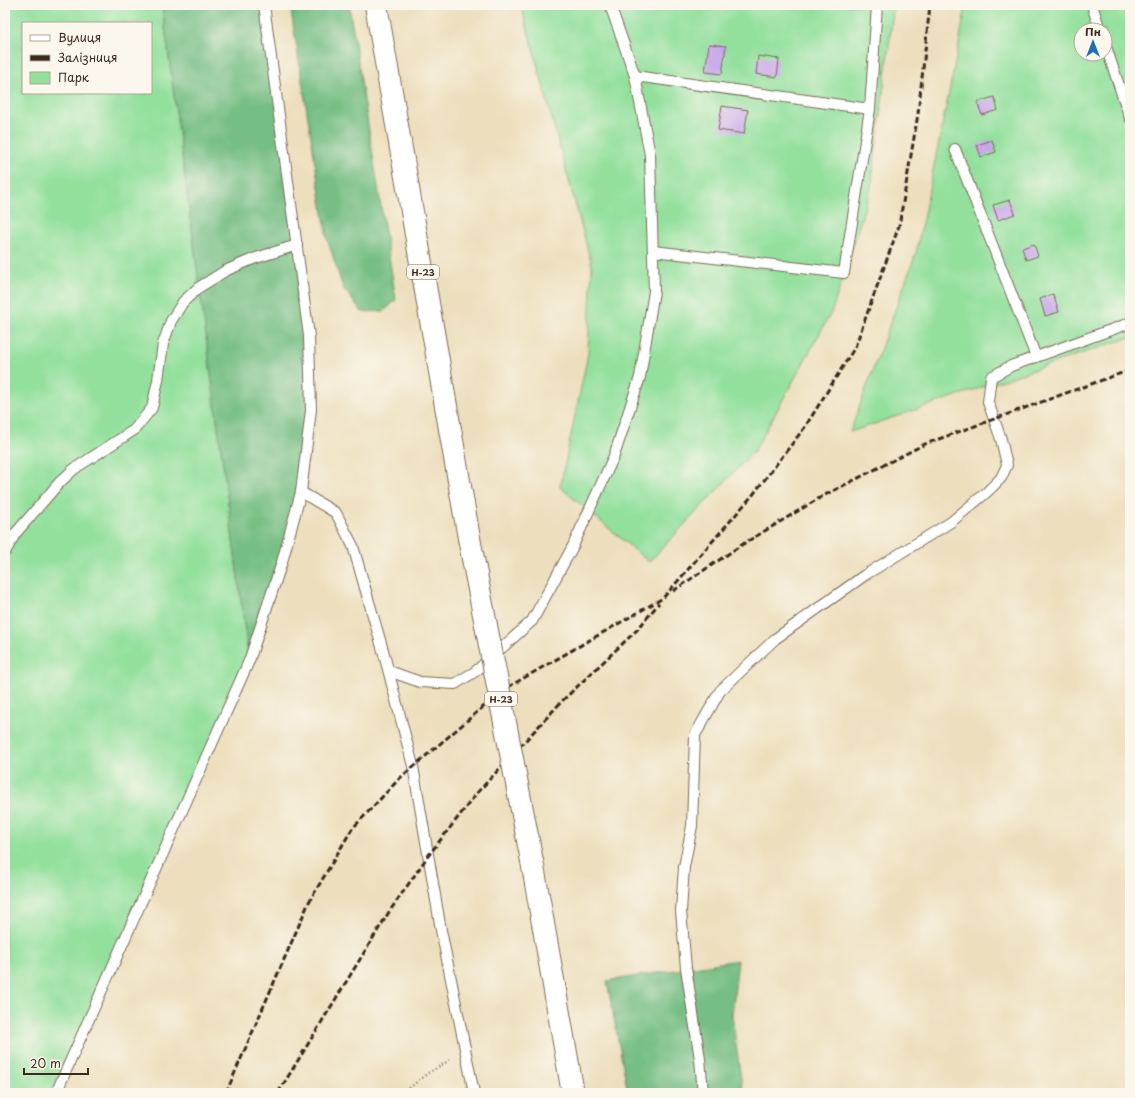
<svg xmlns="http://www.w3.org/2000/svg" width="1135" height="1098" font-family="'Playpen Sans',sans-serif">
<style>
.green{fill:#93e09d;stroke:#67855e;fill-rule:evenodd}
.forest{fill:#76be84;stroke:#587451}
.building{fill:#c8a5ea}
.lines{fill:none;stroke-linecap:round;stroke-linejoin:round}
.service-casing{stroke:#796956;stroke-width:12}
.primary-casing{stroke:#796956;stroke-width:24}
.path{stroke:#796956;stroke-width:2.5;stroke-dasharray:1 3;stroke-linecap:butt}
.service{stroke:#fff;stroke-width:10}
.primary{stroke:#fff;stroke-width:22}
.rail{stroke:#3b2a1e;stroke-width:3;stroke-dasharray:6 3;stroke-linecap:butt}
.primary-bridge-casing{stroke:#796956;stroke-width:24;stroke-linecap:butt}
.primary-bridge{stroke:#fff;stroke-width:22}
.labels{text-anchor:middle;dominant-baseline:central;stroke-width:3;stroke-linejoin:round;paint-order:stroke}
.shield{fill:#fbf7ec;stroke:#75685c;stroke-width:1}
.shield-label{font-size:9px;font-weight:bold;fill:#3b2a1e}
</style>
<rect width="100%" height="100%" fill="#fbf7ec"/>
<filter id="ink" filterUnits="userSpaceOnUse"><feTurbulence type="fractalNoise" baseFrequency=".025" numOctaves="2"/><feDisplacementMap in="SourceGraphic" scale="8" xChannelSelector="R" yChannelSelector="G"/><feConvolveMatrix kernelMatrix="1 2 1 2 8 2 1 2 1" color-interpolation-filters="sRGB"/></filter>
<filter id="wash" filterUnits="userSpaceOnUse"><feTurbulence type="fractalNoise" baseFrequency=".012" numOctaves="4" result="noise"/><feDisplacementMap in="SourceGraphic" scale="16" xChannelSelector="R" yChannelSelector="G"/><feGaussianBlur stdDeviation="0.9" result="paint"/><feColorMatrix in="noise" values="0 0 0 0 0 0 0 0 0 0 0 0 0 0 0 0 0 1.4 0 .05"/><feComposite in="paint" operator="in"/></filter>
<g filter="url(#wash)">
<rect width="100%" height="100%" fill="#eddfbd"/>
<g class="green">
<path d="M5 5H162L249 661 56 1093H5ZM23 23H151V93H23Z"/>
<path d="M521 5H894L871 188 832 311 755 450 649 562 560 487 588 354 592 265Z"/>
<path d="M966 5H1130V337L850 432 916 253 959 44ZM1081 30H1105V54H1081Z"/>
</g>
<g class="forest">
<path d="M162 5H264L309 336 311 410 301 492 249 661Z"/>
<path d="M290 5H349L396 300 384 311 362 312 343 288 327 238Z"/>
<path d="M738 960 732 1016 743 1093H628L607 981Z"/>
</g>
<g id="blocks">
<g class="building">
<path d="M709 44 726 46 722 74 705 72Z"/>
<path d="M758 56 779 59 777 77 756 74Z"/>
<path d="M994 97 998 110 982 115 977 102Z"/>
<path d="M722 106 748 110 744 134 718 130Z"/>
<path d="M992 140 996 152 981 157 977 145Z"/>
<path d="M1010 200 1015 214 998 220 993 205Z"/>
<path d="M1034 244 1038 256 1026 260 1022 248Z"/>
<path d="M1053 294 1059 312 1045 316 1040 299Z"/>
</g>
</g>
</g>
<g filter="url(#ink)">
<use href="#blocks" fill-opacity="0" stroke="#796956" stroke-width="1"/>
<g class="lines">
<g class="service-casing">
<g id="service">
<path d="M1092 5 1100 30"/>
<path d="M1105 44 1130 118"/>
<path d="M635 76 870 109"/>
<path d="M955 149 1036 357"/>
<path d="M653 251 844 273 870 109 877 5"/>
<path d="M301 492 336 513 353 546 359 567 384 654 413 766 441 930 474 1093"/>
<path d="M5 552 15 534 59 483 74 469 134 430 152 408 158 380 163 344 171 321 183 302 198 288 225 271 253 259 297 245"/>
<path d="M389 671 420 682 455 684 476 671 532 621 572 548 614 456 640 377 654 291 650 155 635 76 610 5"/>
<path d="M56 1093 249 661 282 562 301 492 311 410 309 336 264 5"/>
<path d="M703 1093 700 1059 686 968 681 911 684 867 692 826 695 735 720 691 775 639 865 575 951 522 987 492 1001 478 1007 465 1001 439 988 402 991 377 1011 366 1130 323"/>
</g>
</g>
<g class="primary-casing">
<g id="primary">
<path d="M376 5 469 538"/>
<path d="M532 861 573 1093"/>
</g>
</g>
<path class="path" d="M403 1093 428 1073 452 1059"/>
<use href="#service" class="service"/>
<use href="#primary" class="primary"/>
<g class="rail">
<path d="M673 591 743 544 823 496 925 444 1130 370"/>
<path d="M226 1093 309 902 352 829 400 778 503 690 663 598 752 496 805 427 855 347 899 226 918 114 930 5"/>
<path d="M278 1093 389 912 428 856 477 793 562 701 638 629 659 603"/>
</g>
<g class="primary-bridge-casing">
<path id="primary-bridge" d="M469 538 532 861"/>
</g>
<use href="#primary-bridge" class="primary-bridge"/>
</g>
</g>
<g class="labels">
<g class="shield">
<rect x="407" y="265" width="32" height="14" rx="3"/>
<rect x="485" y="692" width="32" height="14" rx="3"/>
</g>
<g class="shield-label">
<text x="423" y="272">Н-23</text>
<text x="501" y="699">Н-23</text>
</g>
</g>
<rect width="1135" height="1098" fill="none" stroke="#fbf7ec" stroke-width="20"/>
<rect x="22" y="22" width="130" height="72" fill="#fbf7ec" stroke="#aea59a"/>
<rect x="30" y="35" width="20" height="6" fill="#ffffff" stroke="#aea59a"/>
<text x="58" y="42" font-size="12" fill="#3b2a1e">Вулиця</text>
<rect x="30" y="55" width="20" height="6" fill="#3b2a1e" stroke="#aea59a"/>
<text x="58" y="62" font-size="12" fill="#3b2a1e">Залізниця</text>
<rect x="30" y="72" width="20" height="12" fill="#93e09d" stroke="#aea59a"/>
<text x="58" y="82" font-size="12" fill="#3b2a1e">Парк</text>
<g transform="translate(1093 42)"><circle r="19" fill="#fbf7ec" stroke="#aea59a"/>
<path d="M0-3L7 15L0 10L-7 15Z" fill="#1f6fb2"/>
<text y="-6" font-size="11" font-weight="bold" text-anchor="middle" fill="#3b2a1e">Пн</text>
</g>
<path d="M24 1068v6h64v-6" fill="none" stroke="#3b2a1e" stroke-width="2"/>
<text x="30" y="1068" font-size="12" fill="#3b2a1e" stroke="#fbf7ec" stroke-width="3" paint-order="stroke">20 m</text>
</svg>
